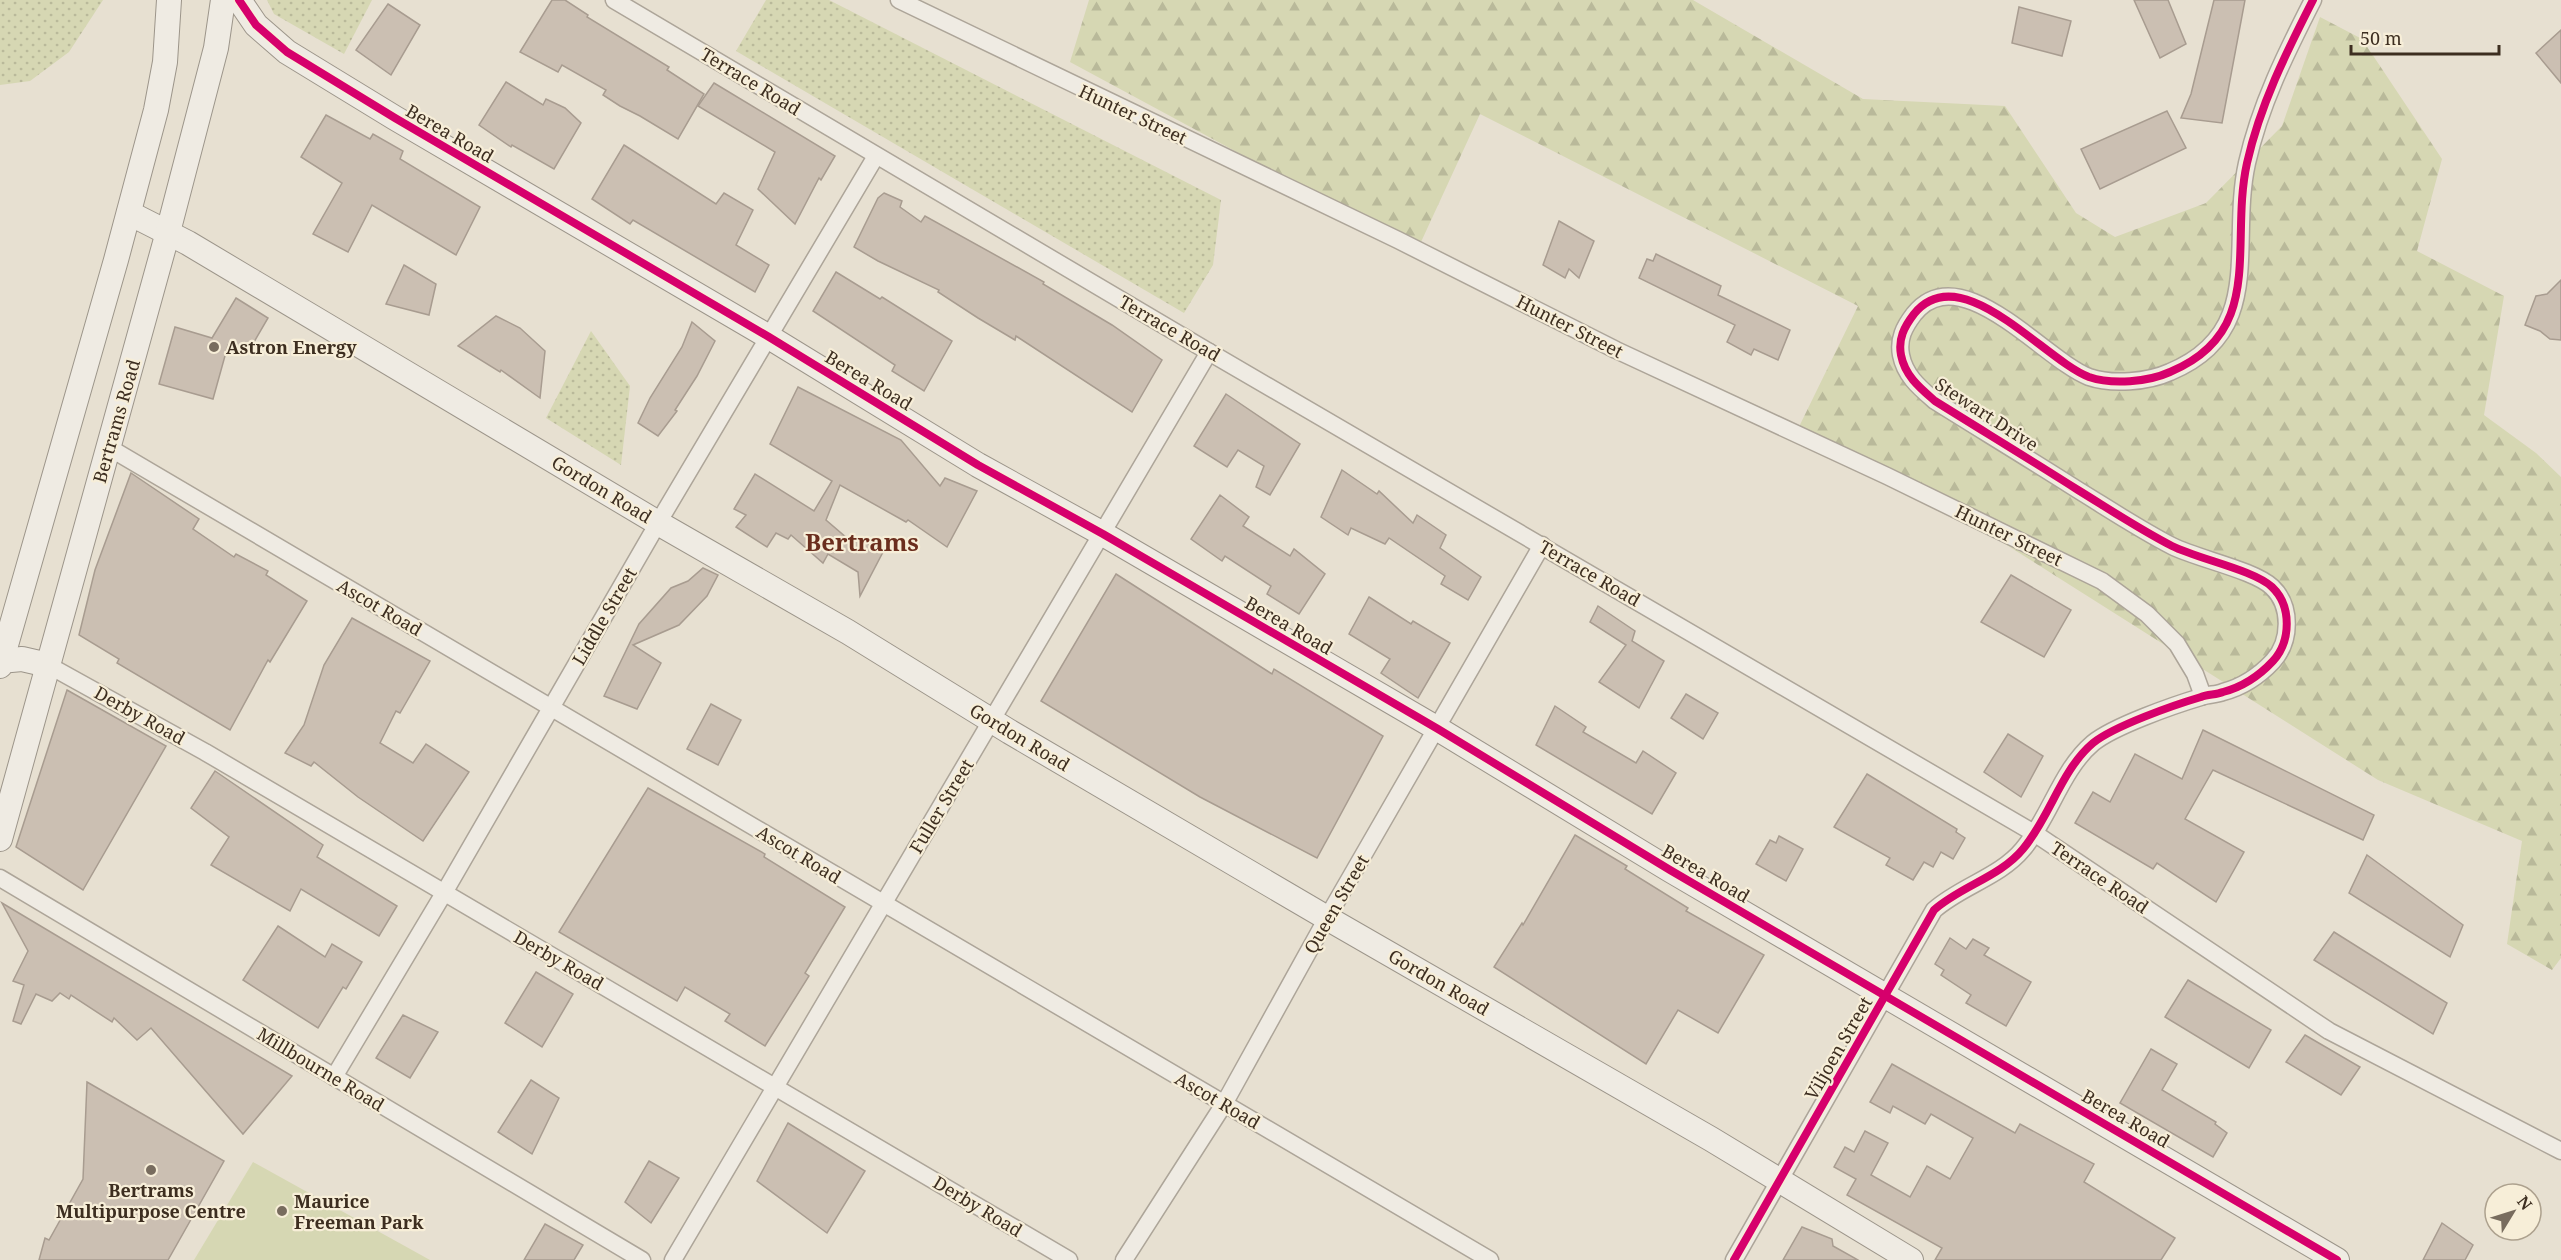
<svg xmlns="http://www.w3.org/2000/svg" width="2561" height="1260" font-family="'Noto Serif',serif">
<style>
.grass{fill:#d6d7b3}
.forest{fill:url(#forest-firs)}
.park{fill:url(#park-dots)}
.building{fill:#cbbfb2;stroke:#a89c90;stroke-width:1.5}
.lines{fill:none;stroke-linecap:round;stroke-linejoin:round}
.street-casing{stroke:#ada599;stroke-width:19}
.secondary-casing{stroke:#9c958a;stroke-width:26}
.street{stroke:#efebe3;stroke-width:16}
.secondary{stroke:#efebe3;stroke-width:24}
.cycleway-casing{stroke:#f7eed8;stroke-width:11}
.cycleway{stroke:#d6006c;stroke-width:8}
.poi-dot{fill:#786c5e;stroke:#f7eed8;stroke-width:2}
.labels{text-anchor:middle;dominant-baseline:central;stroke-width:4.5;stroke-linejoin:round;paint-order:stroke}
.street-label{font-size:18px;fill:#3d2e20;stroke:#f7eed8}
.poi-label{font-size:18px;font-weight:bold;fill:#3d2e20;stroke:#f7eed8;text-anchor:start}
.district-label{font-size:24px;font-weight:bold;fill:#6b2e1e;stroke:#f7eed8}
</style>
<defs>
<pattern id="forest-firs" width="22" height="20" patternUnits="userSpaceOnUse" patternTransform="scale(1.5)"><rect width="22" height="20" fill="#d6d7b3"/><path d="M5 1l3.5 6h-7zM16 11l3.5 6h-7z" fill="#b9b99a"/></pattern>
<pattern id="park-dots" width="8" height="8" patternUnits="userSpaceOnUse" patternTransform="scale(1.5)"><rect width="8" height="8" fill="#d6d7b3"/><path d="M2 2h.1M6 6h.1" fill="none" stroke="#b9b99a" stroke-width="1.8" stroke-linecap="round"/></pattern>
</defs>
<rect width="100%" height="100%" fill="#e7e0d1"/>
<path class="grass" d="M253 1162 430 1260H194Z"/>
<path class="forest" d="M1089 0H1693L1863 99 2005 106 2076 213 2115 237 2206 203 2282 126 2320 17 2362 39 2442 159 2417 251 2504 296 2484 415 2536 453 2561 477V958L2552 970 2507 944 2522 841 2378 780 1904 480 1794 437 1858 306 1480 114 1421 242 1294 183 1070 62Z"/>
<g class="park">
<path d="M0 0H103L69 52 30 81 0 85Z"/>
<path d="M267 0H372L344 54 274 14Z"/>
<path d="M766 0H829L1221 200 1213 265 1184 313 736 51Z"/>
<path d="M591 331 630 386 621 465 546 418Z"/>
</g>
<g class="building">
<path d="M552 0H565L588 15 587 17 669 67 667 70 704 94 678 139 640 116 620 106 603 95 606 90 562 65 558 72 520 52Z"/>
<path d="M2134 0H2168L2186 44 2160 58Z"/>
<path d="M2214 0H2245L2222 123 2181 118 2191 94Z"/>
<path d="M388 4 420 25 391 75 356 50Z"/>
<path d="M2019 7 2071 21 2062 56 2012 43Z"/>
<path d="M2561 30V83L2536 53Z"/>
<path d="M506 82 543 105 546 99 565 108 581 123 554 169 512 145 511 147 479 125Z"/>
<path d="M714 83 835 156 821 180 819 178 795 224 758 189 775 152 698 106Z"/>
<path d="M2167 111 2186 148 2100 189 2081 149Z"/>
<path d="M326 115 370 139 373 134 403 151 400 159 480 207 456 255 372 205 348 252 313 234 342 183 301 157Z"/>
<path d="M624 145 716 204 724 193 753 210 736 245 769 265 755 292 633 220 630 224 592 199Z"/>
<path d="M884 193 902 201 900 207 921 222 925 216 1044 282 1043 284 1112 325 1162 360 1132 412 1016 336 1015 340 978 318 938 292 939 290 878 261 854 247 878 198Z"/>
<path d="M1559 221 1594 241 1579 278 1569 269 1565 278 1543 265Z"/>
<path d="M1656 254 1721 286 1718 295 1790 330 1778 360 1754 349 1751 355 1727 342 1735 325 1639 278 1647 259 1653 261Z"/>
<path d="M404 265 436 284 429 315 386 304Z"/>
<path d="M836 272 880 299 882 297 952 341 924 391 892 371 895 365 813 311Z"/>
<path d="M2561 280V340L2550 339 2540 331 2525 325 2536 296 2547 294Z"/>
<path d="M236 298 268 318 250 349 228 345 213 399 159 384 175 327 212 338Z"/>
<path d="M496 316 520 328 545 351 540 398 501 370 500 372 458 346Z"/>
<path d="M692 322 715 341 697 376 675 410 677 411 658 436 638 423 650 398 682 347Z"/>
<path d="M798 387 901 440 940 486 945 478 977 491 947 547 908 520 906 522 840 485 826 520 854 544 857 538 883 552 860 596 858 572 828 554 823 563 791 535 788 539 776 533 767 547 736 527 746 515 734 509 755 474 814 511 832 481 770 444Z"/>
<path d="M1226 394 1300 444 1270 495 1256 487 1264 466 1238 450 1227 467 1194 446Z"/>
<path d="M1342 470 1377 494 1379 491 1413 523 1417 515 1446 535 1440 548 1481 577 1468 600 1441 584 1445 576 1389 538 1385 544 1351 528 1348 535 1321 517Z"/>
<path d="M131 473 199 519 193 529 234 557 236 554 268 571 266 575 307 601 270 662 268 660 230 730 117 663 119 659 79 635 95 570Z"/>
<path d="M1220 495 1249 517 1243 526 1290 556 1294 549 1325 574 1299 614 1267 594 1271 586 1225 556 1222 561 1191 539Z"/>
<path d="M703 568 718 575 707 596 679 625 633 645 661 663 637 709 604 696 639 624 671 588 688 581Z"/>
<path d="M1116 574 1272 674 1274 669 1383 736 1317 858 1200 797 1041 701Z"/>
<path d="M2011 575 2071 610 2044 657 1981 622Z"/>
<path d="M1369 597 1411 624 1413 621 1450 643 1418 698 1381 673 1390 659 1349 634Z"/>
<path d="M1598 606 1635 631 1632 641 1664 661 1639 708 1599 682 1626 645 1590 622Z"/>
<path d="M352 618 430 661 400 713 396 711 380 743 413 763 426 744 469 772 423 841 358 797 314 762 311 766 285 753 304 725 324 665Z"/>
<path d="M67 690 166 746 83 890 16 847Z"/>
<path d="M1686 694 1718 713 1703 739 1671 718Z"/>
<path d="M711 704 741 720 718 765 687 749Z"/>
<path d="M1555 706 1586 727 1583 732 1636 763 1643 751 1676 773 1652 814 1536 745Z"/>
<path d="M2203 730 2374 815 2363 840 2213 770 2185 819 2244 852 2216 902 2157 863 2153 869 2075 823 2093 792 2110 802 2135 754 2182 779Z"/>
<path d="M2008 734 2043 756 2021 797 1984 772Z"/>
<path d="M215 771 323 845 317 857 397 906 379 936 301 889 290 911 211 865 229 837 191 808Z"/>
<path d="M1867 774 1957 829 1956 832 1965 838 1953 859 1941 852 1933 867 1924 862 1913 880 1886 865 1890 858 1834 827Z"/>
<path d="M648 788 765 854 764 857 845 907 805 973 809 976 765 1046 725 1021 730 1014 685 987 677 1001 559 932Z"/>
<path d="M1575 835 1627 866 1625 869 1688 908 1686 911 1764 955 1718 1033 1678 1010 1646 1064 1494 967 1522 923 1523 925Z"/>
<path d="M1779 836 1803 849 1786 881 1756 864 1770 840 1776 843Z"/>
<path d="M2367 855 2463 925 2450 957 2349 893Z"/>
<path d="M2 903 292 1076 243 1134 151 1028 137 1040 114 1018 112 1022 71 995 69 999 60 993 52 1001 36 994 21 1024 13 1021 24 985 13 981 28 951Z"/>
<path d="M278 926 325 957 332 944 362 962 346 989 343 987 318 1028 243 980Z"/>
<path d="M2334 932 2447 1003 2433 1034 2314 960Z"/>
<path d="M1950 938 1966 949 1973 939 1989 948 1984 955 2031 982 2006 1026 1966 1003 1971 995 1941 975 1944 970 1935 964Z"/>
<path d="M536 972 573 994 542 1047 505 1023Z"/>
<path d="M2188 980 2271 1030 2249 1068 2165 1017Z"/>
<path d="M403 1015 438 1032 410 1078 376 1058Z"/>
<path d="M2305 1035 2360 1067 2341 1095 2286 1062Z"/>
<path d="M2151 1049 2177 1064 2162 1090 2216 1122 2215 1124 2227 1133 2213 1157 2120 1103Z"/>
<path d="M1892 1064 2015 1133 2020 1124 2094 1164 2084 1182 2175 1238 2161 1260H1935L1942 1248 1847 1195 1856 1179 1834 1167 1845 1147 1854 1152 1865 1131 1888 1143 1871 1175 1910 1197 1927 1166 1950 1179 1973 1138 1931 1114 1925 1124 1893 1106 1890 1113 1870 1102Z"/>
<path d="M531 1080 559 1098 532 1154 498 1132Z"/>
<path d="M87 1082 224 1161 168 1260H39L45 1238 49 1240 83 1179Z"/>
<path d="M788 1123 865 1171 827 1233 757 1181Z"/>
<path d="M649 1161 679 1178 651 1223 625 1202Z"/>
<path d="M2442 1223 2473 1245 2465 1260H2423Z"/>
<path d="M545 1224 583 1245 574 1260H524Z"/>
<path d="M1802 1227 1832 1239 1833 1246 1858 1260H1783Z"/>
</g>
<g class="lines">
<g class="street-casing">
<g id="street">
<path d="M614 0 1209 352 2034 833 2329 1031 2561 1151"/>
<path d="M899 0 1398 240 1616 350 1887 476 2102 581 2147 614 2177 644 2195 674 2203 696"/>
<path d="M108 447 1490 1260"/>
<path d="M48 665 205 752 1069 1260"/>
<path d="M0 878 642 1260"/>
<path d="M334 1077 444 893 658 523 876 156"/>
<path d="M673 1260 1209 352"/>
<path d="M1124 1260 1224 1104 1327 918 1542 545"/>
<path d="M1734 1260 1934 910C1961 886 2000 877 2023 849 2050 817 2061 770 2093 743 2114 726 2174 705 2201 697 2208 694 2216 695 2223 692 2242 687 2260 675 2273 661 2291 641 2292 606 2272 587 2254 570 2198 559 2172 546 2139 529 2109 509 2078 490 2031 460 1983 431 1935 401 1920 388 1905 376 1901 355 1898 339 1904 327 1914 314 1961 256 2044 360 2089 377 2112 385 2148 382 2170 372 2267 332 2229 244 2247 163 2260 105 2286 53 2313 0"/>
</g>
</g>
<g class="secondary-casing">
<g id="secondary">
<path d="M239 0 256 25 287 52 395 118 769 337 978 465 1103 534 1438 729 1670 870 2337 1260"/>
<path d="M129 213 188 243 658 523 848 632 1010 732 1327 918 1711 1139 1911 1260"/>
<path d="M0 661 22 659 48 665"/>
<path d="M0 666 116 260 156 110 165 62 169 0"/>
<path d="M0 839 168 232 216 48 223 0"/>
</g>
</g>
<use href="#street" class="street"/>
<use href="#secondary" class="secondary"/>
<g class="cycleway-casing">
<g id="cycleway">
<path d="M239 0 256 25 287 52 395 118 769 337 978 465 1103 534 1438 729 1670 870 2337 1260"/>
<path d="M1734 1260 1934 910C1961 886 2000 877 2023 849 2050 817 2061 770 2093 743 2114 726 2174 705 2201 697 2208 694 2216 695 2223 692 2242 687 2260 675 2273 661 2291 641 2292 606 2272 587 2254 570 2198 559 2172 546 2139 529 2109 509 2078 490 2031 460 1983 431 1935 401 1920 388 1905 376 1901 355 1898 339 1904 327 1914 314 1961 256 2044 360 2089 377 2112 385 2148 382 2170 372 2267 332 2229 244 2247 163 2260 105 2286 53 2313 0"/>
</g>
</g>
<use href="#cycleway" class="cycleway"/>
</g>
<g class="poi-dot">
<circle cx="214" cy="347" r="6"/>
<circle cx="151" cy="1170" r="6"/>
<circle cx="282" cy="1211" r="6"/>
</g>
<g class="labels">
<g class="street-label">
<text transform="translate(751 81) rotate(31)">Terrace Road</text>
<text transform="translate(1133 114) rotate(25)">Hunter Street</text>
<text transform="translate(450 133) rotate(30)">Berea Road</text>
<text transform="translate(1570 326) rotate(27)">Hunter Street</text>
<text transform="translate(1170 328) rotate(30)">Terrace Road</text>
<text transform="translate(869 380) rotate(31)">Berea Road</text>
<text transform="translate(1987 414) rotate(33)">Stewart Drive</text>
<text transform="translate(116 421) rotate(-74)">Bertrams Road</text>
<text transform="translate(602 489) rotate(31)">Gordon Road</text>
<text transform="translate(2009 535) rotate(26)">Hunter Street</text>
<text transform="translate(1590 573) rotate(30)">Terrace Road</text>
<text transform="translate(380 607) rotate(30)">Ascot Road</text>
<text transform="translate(604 616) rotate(-60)">Liddle Street</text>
<text transform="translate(1289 625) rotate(30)">Berea Road</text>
<text transform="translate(140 715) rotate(29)">Derby Road</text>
<text transform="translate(1020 737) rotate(31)">Gordon Road</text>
<text transform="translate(941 806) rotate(-59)">Fuller Street</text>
<text transform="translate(799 854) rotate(31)">Ascot Road</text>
<text transform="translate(1706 873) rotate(30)">Berea Road</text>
<text transform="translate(2100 877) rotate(34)">Terrace Road</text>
<text transform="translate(1336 904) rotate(-60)">Queen Street</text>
<text transform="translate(559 960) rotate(30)">Derby Road</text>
<text transform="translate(1439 982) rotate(30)">Gordon Road</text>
<text transform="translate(1838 1048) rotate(-60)">Viljoen Street</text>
<text transform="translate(321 1069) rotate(31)">Millbourne Road</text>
<text transform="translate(1218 1100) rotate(30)">Ascot Road</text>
<text transform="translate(2126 1118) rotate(30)">Berea Road</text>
<text transform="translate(978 1206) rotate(31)">Derby Road</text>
</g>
<g class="poi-label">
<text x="226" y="347">Astron Energy</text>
<text x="151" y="1190" text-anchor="middle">Bertrams<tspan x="151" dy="21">Multipurpose Centre</tspan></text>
<text x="294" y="1201">Maurice<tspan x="294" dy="21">Freeman Park</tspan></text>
</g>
<g class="district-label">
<text x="862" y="541">Bertrams</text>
</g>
</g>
<g transform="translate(2513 1212) rotate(52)"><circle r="28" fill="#f7eed8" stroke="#ada18e" stroke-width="1.5"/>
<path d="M0-4.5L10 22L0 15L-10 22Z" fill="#786c5e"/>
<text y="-9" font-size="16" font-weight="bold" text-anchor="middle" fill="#3d2e20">N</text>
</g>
<path d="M2351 45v9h148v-9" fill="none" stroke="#3d2e20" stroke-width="3"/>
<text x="2360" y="45" font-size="18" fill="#3d2e20" stroke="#f7eed8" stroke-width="4.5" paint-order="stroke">50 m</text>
</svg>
